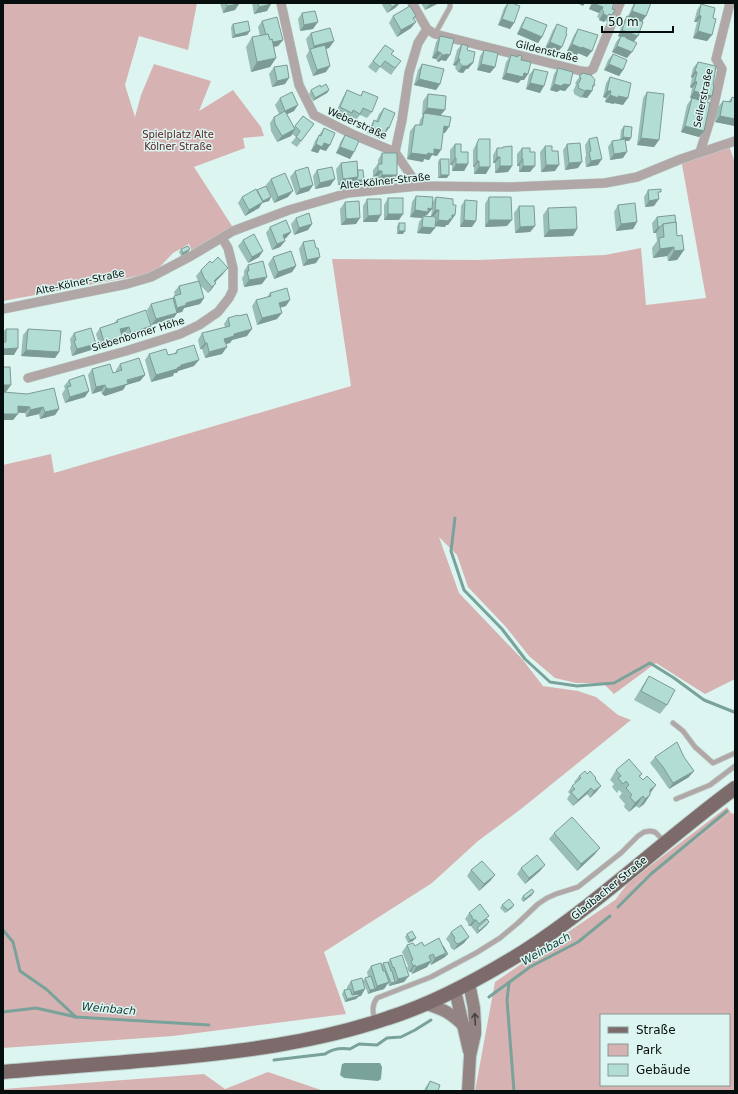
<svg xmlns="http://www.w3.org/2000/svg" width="738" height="1094" font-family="'DejaVu Sans',sans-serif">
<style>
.green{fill:#d6b3b2;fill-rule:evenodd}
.forest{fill:#d9b1b0}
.water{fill:#78a29a}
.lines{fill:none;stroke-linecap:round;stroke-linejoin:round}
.stream{stroke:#78a29a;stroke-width:3}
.lane-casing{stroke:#bbd0cc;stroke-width:6}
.street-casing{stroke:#bbd0cc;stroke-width:10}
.secondary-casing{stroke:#bbd0cc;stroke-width:14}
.primary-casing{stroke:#bbd0cc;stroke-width:16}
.lane{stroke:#b1a7a6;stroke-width:4.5}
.street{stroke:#b1a7a6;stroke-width:9}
.secondary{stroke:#938483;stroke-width:12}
.primary{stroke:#7d6b6b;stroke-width:14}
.wall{fill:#98beb6;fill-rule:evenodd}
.shaded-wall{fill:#7c9b94}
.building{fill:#b1ddd4;stroke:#7c9b94}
.oneway{stroke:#464443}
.labels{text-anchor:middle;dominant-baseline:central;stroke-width:3;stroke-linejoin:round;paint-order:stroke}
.street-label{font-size:10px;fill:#070f0e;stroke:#ddf5f0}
.park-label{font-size:10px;fill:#582426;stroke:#ddf5f0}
.water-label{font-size:11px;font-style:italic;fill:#103832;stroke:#ddf5f0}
</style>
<rect width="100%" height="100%" fill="#ddf5f0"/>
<g class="green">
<path d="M3 3H197L188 50 139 36 125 85 135 117 141 95 154 64 211 81 199 111 233 90 261 127 264 136 243 138 245 148 194 167 234 229 193 254 189 244 173 253 154 273 3 301Z"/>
<path d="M728 143 735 163V679L705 694 656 663 614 694 603 683H576L555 678 529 656 506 627 468 587 457 555 439 537 459 593 523 660 543 686 578 691 596 697 618 715 631 720 521 809 478 841 432 883 324 952 346 1014 173 1036 3 1048V465L51 454 54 473 351 386 332 259 477 260 605 255 641 248 646 305 706 298 681 159Z"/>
<path d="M731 813 735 818V1091H475L495 982 615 900ZM601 1015H729V1085H601Z"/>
<path d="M268 1072 324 1091H3V1089L204 1074 225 1089Z"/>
</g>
<path class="forest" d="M727 807 731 813 735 814V818L731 813 615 900 629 882Z"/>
<path class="water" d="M345 1063H380L382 1067 381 1079 378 1081 344 1078 340 1075 342 1064Z"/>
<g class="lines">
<g class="stream">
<path d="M455 518 451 551 464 590 502 629 525 659 550 682 577 686 614 683 650 663 674 678 704 700 734 712H735"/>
<path d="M618 907 651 874 727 811"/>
<path d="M3 930 13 942 20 971 46 989 76 1017 209 1025"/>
<path d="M509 983 507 1000 514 1091"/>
<path d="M489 997 530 967 578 942 610 916"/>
<path d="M3 1012 36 1008 76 1017"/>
<path d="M274 1060 325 1054C332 1049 342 1048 350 1049L359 1044 377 1045 387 1038 401 1037 415 1030 431 1020"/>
</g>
<g class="lane-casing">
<g id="lane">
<path d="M435 34 450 7V3"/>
<path d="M673 723 683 731 695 747 713 763 735 753"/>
<path d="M676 799 710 785 735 766"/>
<path d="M375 1021C373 1013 371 1006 377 998L431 977 476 953 500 938 518 923 538 904 547 898 556 894 578 887 621 853 638 836 644 832 650 831 655 832 664 841"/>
</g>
</g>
<g class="street-casing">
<g id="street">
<path d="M281 3 299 85 314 115 354 135 395 152 418 186"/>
<path d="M427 29 435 34 581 71 588 72 593 69 620 3"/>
<path d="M395 152 402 120 409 73 418 43 427 29 412 3"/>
<path d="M700 152 712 114 722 69 716 59 730 3"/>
<path d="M3 309 127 284 151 277 191 256 233 231 289 210 348 193 418 186 512 187 605 183 637 177 681 159 735 141"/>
<path d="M28 378 126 351 180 334 199 325 218 312 229 298 233 290V268L228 248 222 238"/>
</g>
</g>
<g class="secondary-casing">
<g id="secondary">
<path d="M455 990 469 1051"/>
<path d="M426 1004C443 1009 451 1013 464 1026"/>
<path d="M468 1091 470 1056 475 1034V1026L474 1008 469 983"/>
</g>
</g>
<g class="primary-casing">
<path id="primary" d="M3 1072C56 1067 108 1064 161 1059 238 1052 315 1043 388 1018 436 1003 481 978 523 952 598 904 663 841 735 788"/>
</g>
<use href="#lane" class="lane"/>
<use href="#street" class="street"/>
<use href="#secondary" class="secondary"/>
<use href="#primary" class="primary"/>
</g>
<g class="wall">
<path d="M220 3H239L235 10 223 13Z"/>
<path d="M252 3H271L267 11 254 14Z"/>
<path d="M381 3H400L395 8 387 13Z"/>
<path d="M421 3H439L425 10Z"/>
<path d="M508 3H512L514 23 510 29 498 25 504 8Z"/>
<path d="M591 3H614L612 9V15L608 22 605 21 604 22 599 20V18L597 17 599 13 589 9Z"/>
<path d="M634 3H650L642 22 638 36 634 42 627 58 612 52 616 42 620 37 618 36 623 22 627 16H628Z"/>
<path d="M701 4 712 35 707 41 693 38 697 22H694L697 10Z"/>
<path d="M302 13 313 29 300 31 298 19Z"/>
<path d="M393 16H416L414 19 411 28 397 37 389 23Z"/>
<path d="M526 17 542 37 538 43 517 34 522 23Z"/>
<path d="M262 21 283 40 278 46 274 47 276 58 270 67 251 72 246 47 252 37 260 36 258 27Z"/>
<path d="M233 24 250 31 247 35 232 38 231 27Z"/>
<path d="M557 24 566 33 557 53 545 48 553 30Z"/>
<path d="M578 29 592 51 587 57 578 53 577 55 567 51 574 35Z"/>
<path d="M311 33 334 41 329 48 326 49V72L313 76 306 56 309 51 306 39Z"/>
<path d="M440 36 446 61 441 60 439 62 437 61 436 59 432 58 436 42Z"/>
<path d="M462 44 467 50 468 69H466L463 73 458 72 455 68 456 66 453 65 457 50Z"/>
<path d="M385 45 391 54 401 61 391 75 380 67 376 73 368 67Z"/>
<path d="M484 50 495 67 490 73 477 70 480 56Z"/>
<path d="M613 54 623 70 619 76 604 70 608 60Z"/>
<path d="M511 55 517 57 518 55 528 74 524 80H521L518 83 502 79 506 62Z"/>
<path d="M698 62 707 102 704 131 699 137 681 132 687 105 692 98H690L692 88 690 87 692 78 691 77 693 68Z"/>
<path d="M422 64 440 84 436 90 414 85 418 70Z"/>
<path d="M274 67 285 84 272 87 269 74Z"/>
<path d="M558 68 570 85 565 91 560 90 557 92 550 90 554 74Z"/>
<path d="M534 69 540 93 526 89 529 75Z"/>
<path d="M582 73 594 83 592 91 587 98 582 97 581 98 574 94V92L573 91 575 87 576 84 575 83Z"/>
<path d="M610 77 623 105 614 103V104L605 102 606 98 603 97 606 83Z"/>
<path d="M321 87 329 90 327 93 313 101 309 94 311 90Z"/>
<path d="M347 90 360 96 363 91 372 112 367 118 360 115 356 120 349 117 347 119 335 114 343 97Z"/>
<path d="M647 92 659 140 654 147 637 145 643 98Z"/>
<path d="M428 94 441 115 445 133H443L437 156 432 155 429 160 424 159 423 162 407 159 410 131 415 125H419L420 120 423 115H422L423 101Z"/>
<path d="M732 97 735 126 715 122 718 107 723 101 728 102Z"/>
<path d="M280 98 294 111 287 114 294 127 303 116 314 124 297 147 291 143 296 137 292 134 291 136 277 142 271 131 270 123 274 117 279 114 275 105Z"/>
<path d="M384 108 389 128 381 139 367 133 370 127 374 120 376 121 379 114Z"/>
<path d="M624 126 631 138 629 141H625L623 158 610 160 608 147 612 141 620 140 621 130Z"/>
<path d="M324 128 326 151 320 149 318 153 311 151 315 141Z"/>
<path d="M345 135 354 152 350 159 336 153 341 141Z"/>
<path d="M479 139 486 174H474V167H473V150Z"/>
<path d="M589 139 598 165 586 167 585 158 586 156 585 145Z"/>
<path d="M455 144 461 152 468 164 464 171H452V165H450V150Z"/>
<path d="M567 144 578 168 565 170 563 150Z"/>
<path d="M545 146 552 151 555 171 541 172 540 152Z"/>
<path d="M503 147 512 166 508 172 495 173V163H493V155L497 148H502Z"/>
<path d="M522 148 530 172H519V166H517V154Z"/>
<path d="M382 153 393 182 377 181V177H373V170L378 164V160Z"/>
<path d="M440 159 447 178H438V162Z"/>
<path d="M341 163 358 170 362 183 338 185 336 169Z"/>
<path d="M317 170 330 186 315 189 313 176Z"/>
<path d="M295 171 313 185 309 191 296 195 290 177Z"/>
<path d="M271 179 288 197 274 203 266 185Z"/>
<path d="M257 190 271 197 269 201 262 203 259 208 245 216 238 203 242 197Z"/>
<path d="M648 190 658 196 654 206 645 207 644 197Z"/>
<path d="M416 196 432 203 436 197 453 205 455 215 448 225H446L445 227 435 226V228L430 234 417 233 419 222 422 218 410 217 412 202ZM432 209 431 216H434V217L425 216 426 215H427Z"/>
<path d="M489 197 507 226 485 227V204Z"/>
<path d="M388 198 399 220H384V205Z"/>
<path d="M367 199 377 222H363V206Z"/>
<path d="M465 200 472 227H460L461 206Z"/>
<path d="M345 202 356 224 341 225 340 209Z"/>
<path d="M618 205 637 222 633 229 616 231 614 212Z"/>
<path d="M519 206 535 226 530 232 515 233 514 213Z"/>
<path d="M548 208 577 229 573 236 544 237 543 215Z"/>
<path d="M657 217 677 236 684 250 677 260 668 261 667 256 653 258 652 248 657 241 656 233H653L652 223Z"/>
<path d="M296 218 312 224 308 230 294 235 291 224Z"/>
<path d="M399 223 403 234H397V226Z"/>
<path d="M270 227 291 232 286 238 284 239 285 241 280 247 272 250 266 233Z"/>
<path d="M243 240 263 251 259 257 248 263 238 246Z"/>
<path d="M303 242 316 263 303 266 299 249Z"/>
<path d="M181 249H190L188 252 181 256 179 252Z"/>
<path d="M273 257 296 266 292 272 274 279 268 264Z"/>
<path d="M248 265 262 284 244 287 242 278 244 275V271Z"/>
<path d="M201 270 223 274 215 282 216 283 211 290 208 293 201 286 204 298 200 304 184 308 182 312 177 313 173 319 151 325 147 310 151 304 173 298 174 296H175L174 292 179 286 198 281 196 276Z"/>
<path d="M270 293 286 306 280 308 277 319 257 325 252 306 256 300 267 297Z"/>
<path d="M228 318 247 336 232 340 230 343 226 344 222 354 205 358 202 349H200L198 340 202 333 225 327 224 324Z"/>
<path d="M117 320 147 333 126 339 124 333 121 334 122 336 118 343 100 348 96 334 100 328 114 323Z"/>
<path d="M6 329 14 355H3V332Z"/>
<path d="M28 329 59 352 55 358 21 356 23 335Z"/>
<path d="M74 333 96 344 91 350 72 356 70 347 71 345 70 339Z"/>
<path d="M177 350 194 366 178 371 177 373H174L173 376 151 382 145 360 149 354 168 355 174 354Z"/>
<path d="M120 364 145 375 140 381 126 385 123 390 105 396 102 394 101 391 92 394 88 375 92 369 113 373 116 372V370Z"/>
<path d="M69 380 85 397 65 403 62 394 65 389 64 386Z"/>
<path d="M3 392 59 409 55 415 40 419 39 414 26 417 25 413H18L13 420H3Z"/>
<path d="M649 676 667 705 660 714 634 700 643 685Z"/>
<path d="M655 757 689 777 669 789 658 773 650 763Z"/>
<path d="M616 770 642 774 640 776 650 793V795L644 804 639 808 636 806 629 812 624 807 625 804 619 797 622 793 619 790 617 793 612 787 614 784 610 780Z"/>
<path d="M587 774 596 779 601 786 596 792 590 798 587 794 573 806 567 799 570 794 568 792 572 786 575 783 574 782 579 776Z"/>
<path d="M554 833 595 854 577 871 549 839Z"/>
<path d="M521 868 540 871 525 884 517 874Z"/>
<path d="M471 870 495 875 490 881 479 891 467 876Z"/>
<path d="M532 895 523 902 521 899 523 896Z"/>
<path d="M502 905H514L512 908 505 913 500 908Z"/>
<path d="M469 913 487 919V925L477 934 471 926H469L468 925V923L465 919Z"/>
<path d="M451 932 464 943 454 950 452 949 450 946V944L446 939Z"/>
<path d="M407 934 413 941 408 943 405 937Z"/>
<path d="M407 945 415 946H424L445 957 431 965 430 963 427 967 412 974 411 972H409L407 968 408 966 402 952Z"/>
<path d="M390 959 404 982 389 986 388 983 384 989 368 994 364 983 361 996H359L356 999 345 1002 342 994 344 990H347V987L351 981H363L365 978 368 977 367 972 371 966 382 965 383 963 388 962Z"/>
<path d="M430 1081 438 1091H424L425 1088Z"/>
</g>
<g class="shaded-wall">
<path d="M397 3H400L395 8 387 13 392 7Z"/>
<path d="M432 3H439L425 10 430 4Z"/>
<path d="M577 3H585L583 6Z"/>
<path d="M593 3 603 7 599 13 589 9Z"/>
<path d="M239 4 235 10 223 13 227 6Z"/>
<path d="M271 4 267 11 254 14 259 7Z"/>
<path d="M632 11 646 16 641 23 628 18Z"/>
<path d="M603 14 608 16 604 22 599 20Z"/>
<path d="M699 15 701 16 697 22H694Z"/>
<path d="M502 19 514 23 510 29 498 25Z"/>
<path d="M318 22 313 29 300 31 304 25Z"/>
<path d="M416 22 411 28 397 37 401 30Z"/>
<path d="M521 28 542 37 538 43 517 34Z"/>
<path d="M622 30 638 36 633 42 618 36Z"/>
<path d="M250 31 247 35 232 38 235 35Z"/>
<path d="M698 31 712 35 707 41 693 38Z"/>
<path d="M283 40 278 46 263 49 268 43Z"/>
<path d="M334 41 329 48 311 52V51L314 46Z"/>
<path d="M550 42 562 47 557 53 545 48Z"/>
<path d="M572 44 582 47 592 51 587 57 578 53 577 55 567 51Z"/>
<path d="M617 46 632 52 627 58 612 52Z"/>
<path d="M437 51 441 53 436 59 432 58Z"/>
<path d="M446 54 450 55 446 61 441 60 439 62 437 61 442 55Z"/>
<path d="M276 58 270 67 251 72 257 62Z"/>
<path d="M458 59H460L456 66 453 65Z"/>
<path d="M471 63H473L468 69H466L463 73 458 72 462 66Z"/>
<path d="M481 64 495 67 490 73 477 70Z"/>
<path d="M609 64 623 70 619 76 604 70Z"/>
<path d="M330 66 326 72 313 76 317 70Z"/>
<path d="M695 71 697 72 692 78 691 77Z"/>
<path d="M506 73H524L528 74 524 80H521L518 83 502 79Z"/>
<path d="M289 78 285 84 272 87 277 81Z"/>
<path d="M419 79 440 84 436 90 414 85Z"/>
<path d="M695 81 697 82 692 88 690 87Z"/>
<path d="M530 83 544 86 540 93 526 89Z"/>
<path d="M554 84H564L570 85 565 91 560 90 557 92 550 90Z"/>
<path d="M595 85 590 91H592L587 98 582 97 581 98 585 91Z"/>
<path d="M329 90 327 93 313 101 315 98Z"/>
<path d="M607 91H611L606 98 603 97Z"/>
<path d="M694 91 712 96 707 102 690 98Z"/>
<path d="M610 95 618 96 628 98 623 105 614 103V104L605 102Z"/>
<path d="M298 105 294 111 281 117 285 111Z"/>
<path d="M427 108 445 110 440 116 424 113 423 115H422Z"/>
<path d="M720 116 735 119V126L715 122Z"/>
<path d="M444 126 449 127 445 133 440 132Z"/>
<path d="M685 126 704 131 699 137 681 132Z"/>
<path d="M372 127H388L389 128 381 139 367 133Z"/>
<path d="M295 129 291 136 277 142 282 136Z"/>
<path d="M623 137 631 138 629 141 620 140Z"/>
<path d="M641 138 659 140 654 147 637 145Z"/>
<path d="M324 143 330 145 326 151 320 149 318 153 311 151 316 144Z"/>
<path d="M340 147 354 152 350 159 336 153Z"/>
<path d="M434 149 441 150 437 156 432 155 429 160 424 159 423 162 407 159 411 153H428Z"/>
<path d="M627 152 623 158 610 160 614 154Z"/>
<path d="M497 157H500L495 163H493Z"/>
<path d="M455 158H456L452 165H450Z"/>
<path d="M522 159H523L519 166H517Z"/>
<path d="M602 159 598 165 586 167 591 161Z"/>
<path d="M477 161H479L474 167H473Z"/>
<path d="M582 162 578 168 565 170 569 163Z"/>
<path d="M456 164H468L464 171H452Z"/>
<path d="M546 165H559L555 171 541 172Z"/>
<path d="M500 166H512L508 172 495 173Z"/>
<path d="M523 166H535L530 172H519Z"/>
<path d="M479 167H490L486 174H474Z"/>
<path d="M378 171H382L377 177H373Z"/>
<path d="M382 175H397L393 182 377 181Z"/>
<path d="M441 175H449L447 178H438Z"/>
<path d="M358 177 364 180 362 183 338 185 343 179Z"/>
<path d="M335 179 330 186 315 189 320 183Z"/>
<path d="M313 185 309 191 296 195 300 189Z"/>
<path d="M293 191 288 197 274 203 278 197Z"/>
<path d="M271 197 269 201 262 203 259 208 245 216 249 210 262 201Z"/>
<path d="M659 199 654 206 645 207 649 201Z"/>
<path d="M428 208 432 209 427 215H426L424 218 423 216 422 218 410 217 415 210Z"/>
<path d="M435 210H439L434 216H431Z"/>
<path d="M388 214H403L399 220H384Z"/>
<path d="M381 215 377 222H363L368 216Z"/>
<path d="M452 215H455L448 225H446L445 227 434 226 438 220Z"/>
<path d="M360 218 356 224 341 225 346 219Z"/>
<path d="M464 220 476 221 472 227H460Z"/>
<path d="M489 220H512L507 226 485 227Z"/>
<path d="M637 222 633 229 616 231 621 224Z"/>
<path d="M312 224 308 230 294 235 299 228Z"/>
<path d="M535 226 530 232 515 233 520 227Z"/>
<path d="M422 227 435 228 430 234 417 233Z"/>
<path d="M658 227H660L656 233H653Z"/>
<path d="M577 229 573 236 544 237 549 230Z"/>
<path d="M399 231H405L403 234H397Z"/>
<path d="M291 232 286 238 278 241 283 235Z"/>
<path d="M285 241 280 247 272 250 277 244Z"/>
<path d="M674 247 667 256 653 258 660 249Z"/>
<path d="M190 249 188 252 181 256 183 253Z"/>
<path d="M684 250 677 260 668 261 674 251Z"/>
<path d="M263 251 259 257 248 263 252 257Z"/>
<path d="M320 257 316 263 303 266 307 260Z"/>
<path d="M296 266 292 272 274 279 278 272Z"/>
<path d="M228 268 223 274 211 286 214 281Z"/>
<path d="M267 277 262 284 244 287 249 280Z"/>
<path d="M216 283 211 290 208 293 212 287Z"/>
<path d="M204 298 200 304 184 308 182 312 177 313 173 319 151 325 156 319 173 314 177 308 186 303Z"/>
<path d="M290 300 286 306 274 309 279 303Z"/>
<path d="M282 313 277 319 257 325 262 318Z"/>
<path d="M151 326 147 333 126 339 131 333Z"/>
<path d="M129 327 124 333 116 336 120 329Z"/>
<path d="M252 329 247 336 232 340 230 343 220 345 224 339 234 334Z"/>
<path d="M122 336 118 343 100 348 104 342Z"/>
<path d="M205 343H207L202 349H200Z"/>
<path d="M96 344 91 350 72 356 77 349Z"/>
<path d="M227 347 222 354 205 358 209 352Z"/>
<path d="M18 348 14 355H3V349Z"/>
<path d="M26 350 59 352 55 358 21 356Z"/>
<path d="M199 360 194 366 178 371 177 373H174L173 376 151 382 156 375 177 368 181 365Z"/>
<path d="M145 375 140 381 126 385 123 390 105 396 102 394 106 388Z"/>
<path d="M3 385H11L6 392H3Z"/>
<path d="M105 385 101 391 92 394 96 387Z"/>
<path d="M89 391 85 397 65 403 70 397Z"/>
<path d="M18 406 30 407 25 413 14 412Z"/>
<path d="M43 407 39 414 26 417 30 410Z"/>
<path d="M59 409 55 415 40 419 45 412Z"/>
<path d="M3 414H18L13 420H3Z"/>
<path d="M694 771 689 777 669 789 673 783Z"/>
<path d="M656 785 649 795 650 790Z"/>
<path d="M601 786 596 792 590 798 594 791Z"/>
<path d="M591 788 587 794 573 806 578 800Z"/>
<path d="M650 795 644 804 639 808 645 799Z"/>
<path d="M643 796 636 806 629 812 635 803Z"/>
<path d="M600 848 595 854 577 871 581 864Z"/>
<path d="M545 865 540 871 525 884 529 878Z"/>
<path d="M495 875 490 881 479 891 484 884Z"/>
<path d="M534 892 532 895 523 902 525 899Z"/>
<path d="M514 905 512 908 505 913 508 910Z"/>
<path d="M474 920H476L471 926H469Z"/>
<path d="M489 922 487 925 477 934 479 931Z"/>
<path d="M469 937 464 943 454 950 458 944Z"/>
<path d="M416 938 413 941 408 943 410 940Z"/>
<path d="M446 953 448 954 445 957 431 965 435 958Z"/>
<path d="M431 961 427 967 412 974 416 967Z"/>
<path d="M415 965 411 972H409L413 966Z"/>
<path d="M409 976 404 982 393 985 398 979Z"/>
<path d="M389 982 384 989 373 992 377 986Z"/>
<path d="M395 982 393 985 389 986 391 983Z"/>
<path d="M365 989 361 996 350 999 354 992Z"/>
<path d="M375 989 373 992 368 994 370 990Z"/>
<path d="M359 996 356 999 345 1002 347 999Z"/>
</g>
<g class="building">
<path d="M226 3H239V4L227 6Z"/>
<path d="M258 3H271V4L259 7Z"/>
<path d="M389 3H398L392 7Z"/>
<path d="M508 3H512L520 6 514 23 502 19Z"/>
<path d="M593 3H614L612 9 615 10 612 15 609 14 608 16 603 14 604 12 602 10 603 7Z"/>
<path d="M635 3H651L646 16 632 11Z"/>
<path d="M701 4 715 8 713 18 716 19 712 35 698 31 701 16 699 15Z"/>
<path d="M410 6 416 16 413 18 416 22 401 30 393 16Z"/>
<path d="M315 11 318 22 304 25 302 13Z"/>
<path d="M627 16 643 22 638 36 622 30Z"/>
<path d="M277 17 283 40 273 42 272 39 270 40 268 34 266 35 262 21Z"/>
<path d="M526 17 547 25 542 37 521 28Z"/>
<path d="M248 21 250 31 235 35 233 24Z"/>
<path d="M557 24 567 28 566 33 567 34 562 47 550 42Z"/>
<path d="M330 28 334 41 314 46 311 33Z"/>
<path d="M578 29 598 35 592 51 582 47 581 48 572 44Z"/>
<path d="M268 34 270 40 272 39 276 58 257 62 252 37Z"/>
<path d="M440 36 454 39 450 55 446 54 444 55H442L441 53 437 51Z"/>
<path d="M621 36 626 37V38L637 43 632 52 617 46Z"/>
<path d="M462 44 468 46 467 50 475 52 473 63H471L467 66H462L459 62 460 59H458Z"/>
<path d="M325 45 330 66 317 70 310 49Z"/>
<path d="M385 45 394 51 391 54 401 61 395 68 385 61 380 67 373 61Z"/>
<path d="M484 50 498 53 495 67 481 64Z"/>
<path d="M613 54 627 60 623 70 609 64Z"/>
<path d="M511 55 518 57V55L522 56 521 60 531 62 528 74 524 73 523 77 506 73Z"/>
<path d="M698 62 716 66 713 85 714 86 712 96 694 91 697 82 695 81 697 72 695 71Z"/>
<path d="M422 64 444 69 440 84 419 79Z"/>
<path d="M287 65 289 78 277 81 274 67Z"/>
<path d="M558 68 573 72 570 85 564 84 561 86 554 84Z"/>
<path d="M534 69 548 72 544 86 530 83Z"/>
<path d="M582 73 591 75 595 80 594 83 595 85H593L592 91 587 90 585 91 578 88 579 86 577 84 579 83 581 78 579 76 581 75Z"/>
<path d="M610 77 631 83 628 98 618 96V98L610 95 611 91H607Z"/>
<path d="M326 84 329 90 315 98 311 90 320 85 321 87Z"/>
<path d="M347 90 361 96 363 91 378 97 372 112 363 108 360 114 353 110 352 113 340 107Z"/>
<path d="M292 92 298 105 285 111 280 98Z"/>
<path d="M647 92 664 94 659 140 641 138Z"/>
<path d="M428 94 446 96 445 110 427 108Z"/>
<path d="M732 97 735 98V119L720 116 723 101 731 102Z"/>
<path d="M692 98 710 103 704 131 685 126Z"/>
<path d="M384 108 395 113 389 128 388 127 385 132 372 127 374 120 378 122Z"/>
<path d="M285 111 295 129 282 136 275 124 274 117Z"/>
<path d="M424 113 451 117 449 127 444 126 441 150 434 149V154L428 153 427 155 411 153 415 125H422Z"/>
<path d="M303 116 314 124 301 141 296 137 300 131 295 126Z"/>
<path d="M624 126 632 127 631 138 623 137Z"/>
<path d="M324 128 335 133 330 145 324 143 322 147 316 144 319 135 321 136Z"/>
<path d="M345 135 359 141 354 152 340 147Z"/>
<path d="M597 137 602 159 591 161 589 152 591 151 589 139Z"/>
<path d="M479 139H490V167H479V161H477V143Z"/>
<path d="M625 139 627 152 614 154 612 141Z"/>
<path d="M580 143 582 162 569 163 567 144Z"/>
<path d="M455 144H461V152H468V164H456V158H455Z"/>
<path d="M512 146V166H500V157H497V148H503V147Z"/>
<path d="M545 146H552V151H558L559 165H546Z"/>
<path d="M522 148H530V152H535V166H523V159H522Z"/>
<path d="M382 153H397V175H382V171H378V164H382Z"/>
<path d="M440 159H449V175H441Z"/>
<path d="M357 161 358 177 343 179 341 163Z"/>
<path d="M308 167 313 185 300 189 295 171Z"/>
<path d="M332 167 335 179 320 183 317 170Z"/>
<path d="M358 170H363L364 180H356L358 177Z"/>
<path d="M285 173 293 191 278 197 271 179Z"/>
<path d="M266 186 271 197 263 201 257 190Z"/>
<path d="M256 189 263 202 249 210 242 197Z"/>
<path d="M661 189V192H658L659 199 649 201 648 190Z"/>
<path d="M416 196 433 197 432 209 428 208V212L415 210Z"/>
<path d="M436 197 453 199V205H456L455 215H452V219H449V221L438 220 439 210H435Z"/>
<path d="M489 197H511L512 220H489Z"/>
<rect x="388" y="198" width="15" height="16"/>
<path d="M367 199H381V215L368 216Z"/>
<path d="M465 200 477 201 476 221 464 220Z"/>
<path d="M359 201 360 218 346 219 345 202Z"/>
<path d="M635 203 637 222 621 224 618 205Z"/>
<path d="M519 206H534L535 226 520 227Z"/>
<path d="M576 207 577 229 549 230 548 208Z"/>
<path d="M309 213 312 224 299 228 296 218Z"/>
<path d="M675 215 676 225V222L663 224 660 227H658L657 217Z"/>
<path d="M423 216 436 217 435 228 422 227Z"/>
<path d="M286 220 291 232 283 235 285 241 277 244 270 227Z"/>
<path d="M676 222 677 236 682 235 684 250 674 251V247L660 249 659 238 664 237 663 224Z"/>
<rect x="399" y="223" width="6" height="8"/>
<path d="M254 234 263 251 252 257 243 240Z"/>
<path d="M314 240 316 248H318L320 257 307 260 303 242Z"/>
<path d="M188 246 190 249 183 253 181 249Z"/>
<path d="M291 251 296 266 278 272 273 257Z"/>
<path d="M218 257 228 268 214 281 216 283 212 287 204 278 201 270 210 261 212 263Z"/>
<path d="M263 261 267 277 249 280 247 271H249L248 265Z"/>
<path d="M199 281 204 298 186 303V305L177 308 174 296 181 294 179 286Z"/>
<path d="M287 288 290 300 279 303 282 313 262 318 256 300 271 296 270 293Z"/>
<path d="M173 298 177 313 156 319 151 304Z"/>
<path d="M146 310 151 326 131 333 129 327 120 329 122 336 104 342 100 328 118 322 117 320Z"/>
<path d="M247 314 252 329 234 334V336L224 339 227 347 209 352 207 343H205L202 333 230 326 228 318 238 315V316Z"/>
<path d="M91 328 96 344 77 349 74 341 76 340 74 333Z"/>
<path d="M6 329H18V348L3 349V342H6Z"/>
<path d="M28 329 61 331 59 352 26 350Z"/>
<path d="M194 345 199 360 181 365V366L177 368V369L156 375 149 354 166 349 168 355 177 353V350Z"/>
<path d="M139 358 145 375 127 380 128 384 110 389 106 388 105 385 96 387 92 369 110 364 113 373 122 370 120 364Z"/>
<path d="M3 367H10L11 385H3Z"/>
<path d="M84 375 89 391 70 397 67 387 71 386 69 380Z"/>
<path d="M54 388 59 409 45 412 43 407 30 410V407L18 406V414H3V392L27 394Z"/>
<path d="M649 676 675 690 667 705 641 691Z"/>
<path d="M677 742 684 757 694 771 673 783 663 767 655 757Z"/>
<path d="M629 759 642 774 639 776 643 780 647 776 656 785 650 790V795L645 799 643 796 635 803 630 797 632 795 626 788 629 785 626 781 623 784 618 778 621 776 616 770Z"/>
<path d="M585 771 587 774 590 771 596 778 595 779 601 786 594 791 591 788 578 800 571 792 575 789 572 786 581 778 579 776Z"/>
<path d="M572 817 600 848 581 864 554 833Z"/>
<path d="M537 855 545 865 529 878 521 868Z"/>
<path d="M482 861 495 875 484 884 471 870Z"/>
<path d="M532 889 534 892 525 899 523 896Z"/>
<path d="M509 899 514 905 508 910 502 905Z"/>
<path d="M480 904 489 916 479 924 476 920H474L472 918V916L469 913Z"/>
<path d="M487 919 489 922 479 931 477 928Z"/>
<path d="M461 925 469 937 458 944 456 943 454 940 455 938 451 932Z"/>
<path d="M412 931 416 938 410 940 407 934Z"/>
<path d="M439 938 446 953 435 958 433 954 429 956 431 961 416 967 415 965 413 966 411 961 413 960 407 945 413 943 415 946 422 942 424 946Z"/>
<path d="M443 946 448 954 444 956 446 953Z"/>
<path d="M402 955 409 976 398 979 394 967 393 968 390 959Z"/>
<path d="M388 962 391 971H392L395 982 391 983 383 963Z"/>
<path d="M381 963 383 971H385L389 982 377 986 371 966Z"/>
<path d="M371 976 375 989 370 990 365 978Z"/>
<path d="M362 978 365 989 354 992 351 981Z"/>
<path d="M350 989 352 995 358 994 359 996 347 999 344 990Z"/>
<path d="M430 1081 440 1085 438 1091H426Z"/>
</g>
<defs><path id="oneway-shaft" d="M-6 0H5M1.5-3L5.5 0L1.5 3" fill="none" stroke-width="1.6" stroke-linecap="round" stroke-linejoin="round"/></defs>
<use class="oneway" href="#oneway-shaft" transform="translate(475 1019) rotate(-93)"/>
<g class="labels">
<g class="street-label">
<text transform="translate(547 51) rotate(14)">Gildenstraße</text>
<text transform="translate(703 98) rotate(-78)">Seilerstraße</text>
<text transform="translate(357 123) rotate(24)">Weberstraße</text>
<text transform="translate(385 181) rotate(-6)">Alte-Kölner-Straße</text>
<text transform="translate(80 282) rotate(-12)">Alte-Kölner-Straße</text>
<text transform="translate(138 334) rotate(-17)">Siebenborner Höhe</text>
<text transform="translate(609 888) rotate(-39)">Gladbacher Straße</text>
</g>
<g class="park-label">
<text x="178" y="134">Spielplatz Alte<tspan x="178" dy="12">Kölner Straße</tspan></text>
</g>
<g class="water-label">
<text transform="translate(546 949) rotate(-30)">Weinbach</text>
<text transform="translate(109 1009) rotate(5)">Weinbach</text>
</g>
</g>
<rect width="738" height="1094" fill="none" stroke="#070f0e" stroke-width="8"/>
<rect x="600" y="1014" width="130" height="72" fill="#ddf5f0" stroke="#879996"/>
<rect x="608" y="1027" width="20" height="6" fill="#7d6b6b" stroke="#879996"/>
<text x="636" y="1034" font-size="12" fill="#070f0e">Straße</text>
<rect x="608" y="1044" width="20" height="12" fill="#d6b3b2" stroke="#879996"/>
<text x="636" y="1054" font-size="12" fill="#070f0e">Park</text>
<rect x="608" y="1064" width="20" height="12" fill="#b1ddd4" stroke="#879996"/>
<text x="636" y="1074" font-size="12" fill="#070f0e">Gebäude</text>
<path d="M602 26v6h71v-6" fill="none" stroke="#070f0e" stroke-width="2"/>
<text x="608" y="26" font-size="12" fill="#070f0e" stroke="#ddf5f0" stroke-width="3" paint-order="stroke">50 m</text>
</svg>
